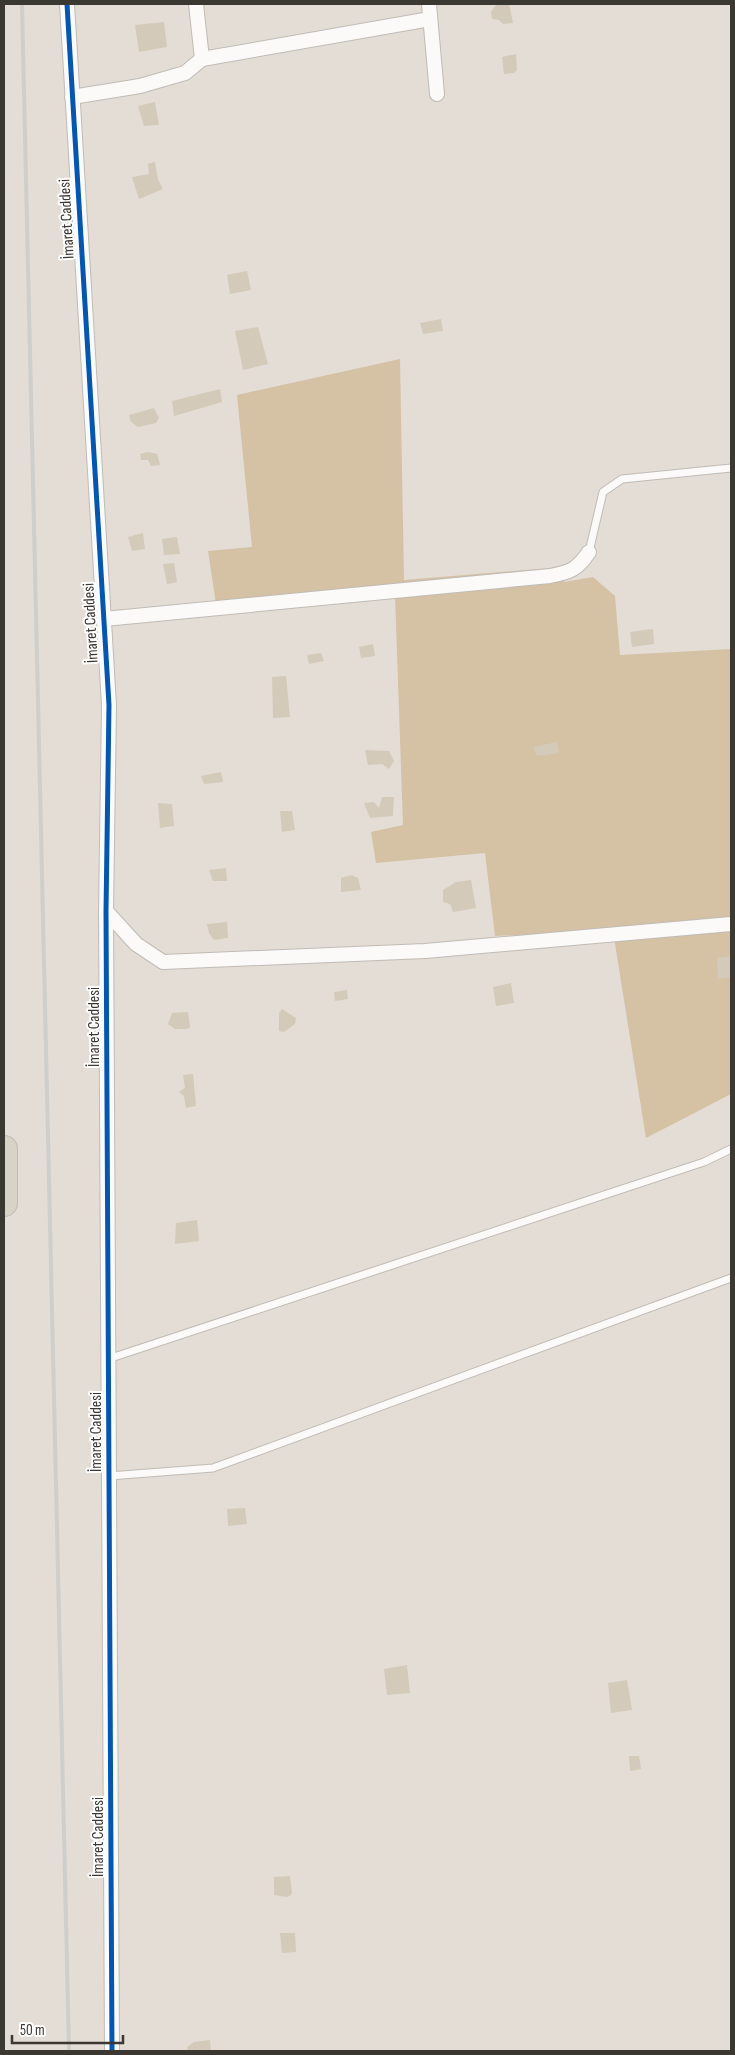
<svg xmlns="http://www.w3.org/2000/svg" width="735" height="2055" font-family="'Sofia Sans Condensed',sans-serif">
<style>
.green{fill:#d5c1a4}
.building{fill:#d4caba}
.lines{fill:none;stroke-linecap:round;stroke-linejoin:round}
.lane-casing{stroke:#c0bbb5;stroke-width:9}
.street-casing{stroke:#c0bbb5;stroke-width:16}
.highway-casing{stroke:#bfbcb8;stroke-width:28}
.lane{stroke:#fbfaf9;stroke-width:7}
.street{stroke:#fbfaf9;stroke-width:14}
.highway{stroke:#d9d2c7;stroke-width:26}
.rail{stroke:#cfcecb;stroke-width:4}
.cycleway-casing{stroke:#fff;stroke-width:8}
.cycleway{stroke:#0057b8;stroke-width:5}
.labels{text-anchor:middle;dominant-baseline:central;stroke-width:4;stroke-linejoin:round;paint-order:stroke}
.street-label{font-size:16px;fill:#3b3731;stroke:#fff}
</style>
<rect width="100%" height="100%" fill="#e3ddd5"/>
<path class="green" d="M400 359 404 580 563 567 564 582 593 577 615 596 620 655 731 649V1094L646 1138 613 931 495 936 485 853 376 863 371 832 403 825 395 595 216 604 208 551 252 547 237 395Z"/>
<g class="building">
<path d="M509 4 513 23 503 24 499 20 492 19 491 12 496 5Z"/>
<path d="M164 22 167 47 139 52 135 25Z"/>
<path d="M516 54 517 70 514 73 504 74 502 57Z"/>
<path d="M155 102 159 125 144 126 138 106Z"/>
<path d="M155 162 158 180 163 189 139 199 132 177 149 174 148 164Z"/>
<path d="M247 271 251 290 230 294 227 275Z"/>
<path d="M441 319 443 331 423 334 420 323Z"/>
<path d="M258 327 268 364 243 370 235 331Z"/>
<path d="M220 389 222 402 174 416 172 401Z"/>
<path d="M154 408 159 418 156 423 138 427 131 422 129 415Z"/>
<path d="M148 452 157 454 160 465 151 466 148 460H141L140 454Z"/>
<path d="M143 533 145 549 132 551 128 537Z"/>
<path d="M177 537 180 554 164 555 162 539Z"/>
<path d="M174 563 177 582 167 584 163 564Z"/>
<path d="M653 629 654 644 632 647 630 632Z"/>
<path d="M373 644 375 656 361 658 359 647Z"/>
<path d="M321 653 324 661 309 664 307 655Z"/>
<path d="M286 676 290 717 273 718 272 677Z"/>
<path d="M557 742 559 753 537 756 533 747Z"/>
<path d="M365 750 389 751 394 761 389 769 382 764 368 765Z"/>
<path d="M221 772 223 782 204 784 201 776Z"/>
<path d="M382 797H394L393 816 370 818 364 803 374 802 379 808Z"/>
<path d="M158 803 172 804 174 826 160 828Z"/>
<path d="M280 811H292L295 830 282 832Z"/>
<path d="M226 868 227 881H213L209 870Z"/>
<path d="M351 875 358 878 361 890 341 892V878Z"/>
<path d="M471 880 476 908 453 912 450 904 443 902V890L456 882Z"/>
<path d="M227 922 228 938 214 940 209 933 207 924Z"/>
<path d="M731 956V977L718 979 717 958Z"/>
<path d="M511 983 514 1003 496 1006 493 987Z"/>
<path d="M347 990 348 999 335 1001 334 992Z"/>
<path d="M282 1009 296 1018 295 1024 284 1032 279 1031V1013Z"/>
<path d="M188 1012 190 1027 188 1029H175L168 1024 172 1013Z"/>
<path d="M193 1074 196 1106 186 1108 184 1096 179 1092 185 1088 183 1075Z"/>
<path d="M197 1220 199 1241 175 1244 176 1223Z"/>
<path d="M245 1508 247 1524 228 1526 227 1509Z"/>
<path d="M407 1665 410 1693 387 1695 384 1669Z"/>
<path d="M627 1680 632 1710 611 1713 608 1683Z"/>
<path d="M629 1756H639L641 1769 630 1771Z"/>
<path d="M290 1876 292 1892 291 1895 287 1897 274 1895V1877Z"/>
<path d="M280 1933H295L296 1952 282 1953Z"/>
<path d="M210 2040 211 2051H188L187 2047 194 2042Z"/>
</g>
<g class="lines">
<g class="lane-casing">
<g id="lane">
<path d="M589 552 603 492 622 479 731 468"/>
<path d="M108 1359 704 1162 731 1149"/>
<path d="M109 1476 213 1468 731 1278"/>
</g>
</g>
<g class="street-casing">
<g id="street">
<path d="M67 4 109 705 106 911 112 2051"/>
<path d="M196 4 202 59"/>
<path d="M429 4 437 94"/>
<path d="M72 97 140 86 185 73 202 59 430 19"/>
<path d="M104 619 550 576C570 572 577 570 589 552"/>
<path d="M106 911 136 944 163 962 425 951 731 924"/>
</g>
</g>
<g class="highway-casing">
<path id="highway" d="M4 1149V1203"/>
</g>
<use href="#lane" class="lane"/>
<use href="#street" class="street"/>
<use href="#highway" class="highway"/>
<path class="rail" d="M22 4 69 2051"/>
<g class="cycleway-casing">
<path id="cycleway" d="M67 4 109 705 106 911 112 2051"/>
</g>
<use href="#cycleway" class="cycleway"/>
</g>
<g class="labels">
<g class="street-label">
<text transform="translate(67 219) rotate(-93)">İmaret Caddesi</text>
<text transform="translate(91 623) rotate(-93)">İmaret Caddesi</text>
<text transform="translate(94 1027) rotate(-90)">İmaret Caddesi</text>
<text transform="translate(96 1432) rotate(-90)">İmaret Caddesi</text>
<text transform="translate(98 1837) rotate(-90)">İmaret Caddesi</text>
</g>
</g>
<rect width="735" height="2055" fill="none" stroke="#3b3731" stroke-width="10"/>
<path d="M12 2035v8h111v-8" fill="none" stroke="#3b3731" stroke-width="2.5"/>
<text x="20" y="2035" font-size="15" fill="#3b3731" stroke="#ffffff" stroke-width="4" paint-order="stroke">50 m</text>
</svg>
